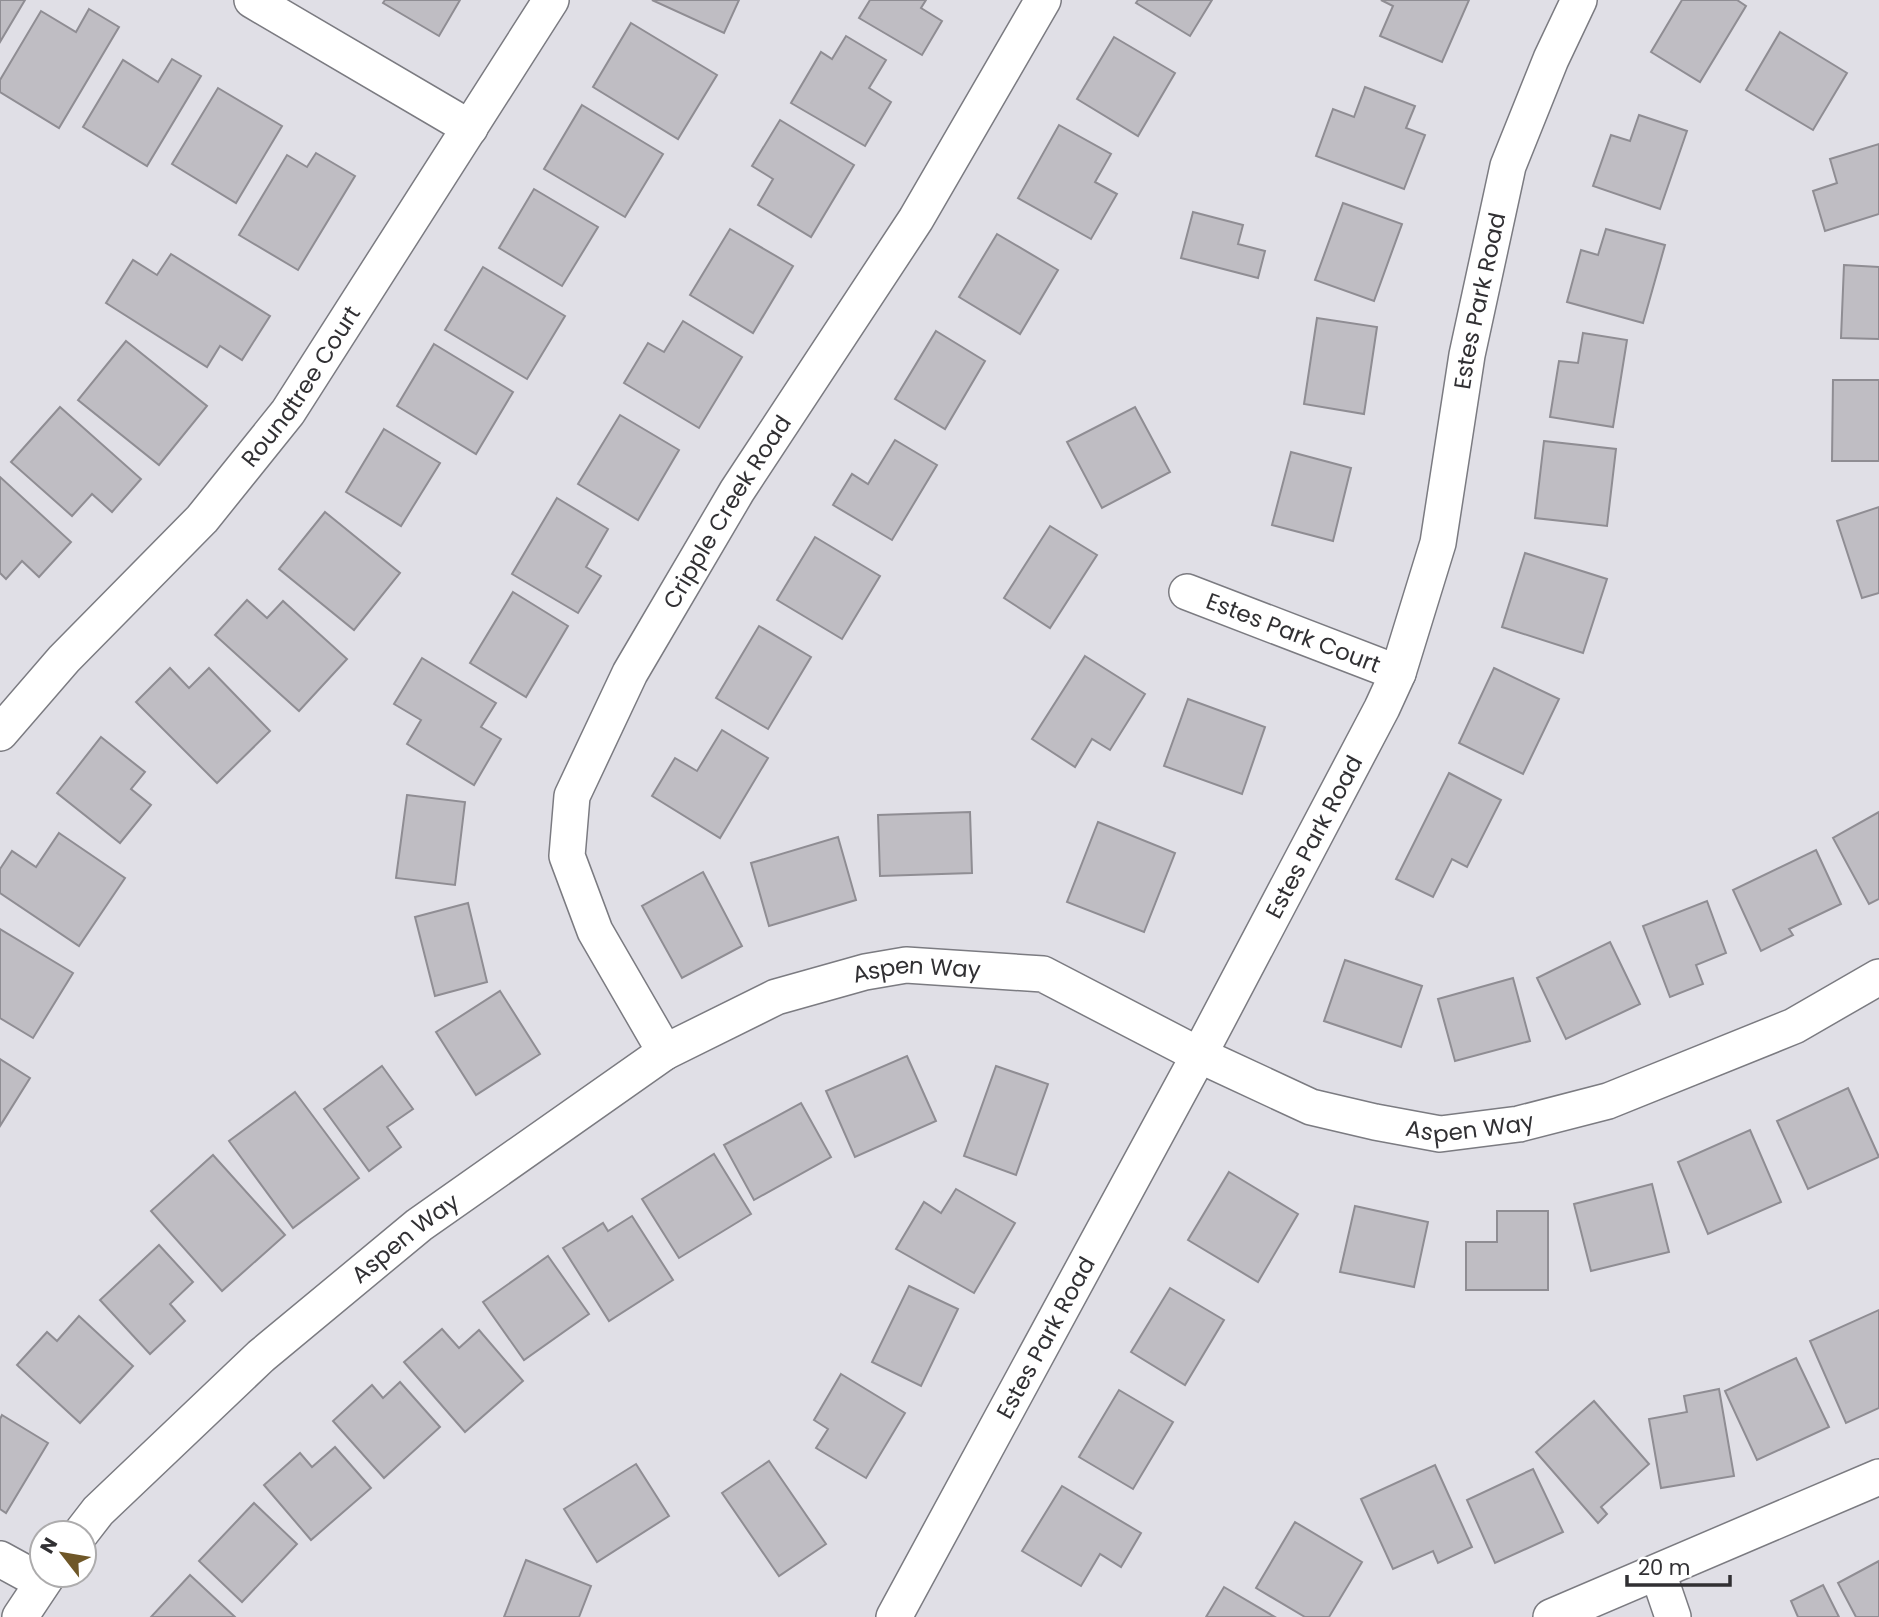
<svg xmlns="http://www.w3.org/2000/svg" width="1879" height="1617" font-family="Poppins,sans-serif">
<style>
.building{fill:#bfbdc3;stroke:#8f8d93;stroke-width:2}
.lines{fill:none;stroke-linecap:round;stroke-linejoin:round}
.minor-casing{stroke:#7b7b81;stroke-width:38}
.minor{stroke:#fff;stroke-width:35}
.labels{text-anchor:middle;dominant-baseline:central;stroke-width:5;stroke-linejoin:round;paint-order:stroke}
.street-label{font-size:23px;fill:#313033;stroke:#fff}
</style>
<rect width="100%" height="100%" fill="#e0dfe6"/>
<g class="building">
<path d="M0 0H25L0 42Z"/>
<path d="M385 0H460L439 36 383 3Z"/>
<path d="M652 0H739L724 33Z"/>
<path d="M870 0H926L921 8 942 21 922 55 859 18Z"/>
<path d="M1138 0H1212L1190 36 1136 3Z"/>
<path d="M1381 0H1469L1442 62 1380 36 1393 6Z"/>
<path d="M1682 0H1737L1746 6 1700 82 1651 52Z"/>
<path d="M89 9 119 27 59 128 0 92V80L41 11 76 32Z"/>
<path d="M631 23 717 75 678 139 593 87Z"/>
<path d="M1780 32 1847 73 1813 130 1746 90Z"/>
<path d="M846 36 886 60 869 88 891 102 865 146 791 103 821 52 832 59Z"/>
<path d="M1114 37 1175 73 1138 136 1077 99Z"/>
<path d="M172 59 201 76 147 166 83 127 123 60 158 82Z"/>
<path d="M1365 87 1415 106 1406 128 1425 135 1404 189 1316 156 1333 109 1354 117Z"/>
<path d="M218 88 282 126 236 203 172 164Z"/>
<path d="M582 105 663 154 625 217 544 169Z"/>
<path d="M1639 115 1687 131 1660 209 1593 186 1611 135 1630 141Z"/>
<path d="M780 120 854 165 811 237 758 205 773 179 752 166Z"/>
<path d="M1059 125 1111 154 1095 182 1117 194 1091 239 1018 198Z"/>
<path d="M1879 144V214L1825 231 1813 191 1837 183 1830 159Z"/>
<path d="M316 153 355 176 298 270 239 235 287 155 307 167Z"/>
<path d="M534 189 598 227 562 286 499 248Z"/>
<path d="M1343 203 1402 224 1374 301 1315 280Z"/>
<path d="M1193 212 1243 225 1238 244 1265 251 1258 278 1181 258Z"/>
<path d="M730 229 793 266 753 333 690 295Z"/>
<path d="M1606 229 1665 245 1643 323 1567 302 1581 250 1598 255Z"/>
<path d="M997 234 1058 270 1020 334 959 297Z"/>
<path d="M171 254 270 316 242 360 220 346 207 367 106 303 133 260 157 275Z"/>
<path d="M1844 265 1879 267V339L1841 338Z"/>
<path d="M483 267 565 316 527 379 445 330Z"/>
<path d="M1317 318 1377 327 1364 414 1304 404Z"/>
<path d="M683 321 742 357 699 428 624 383 648 343 664 352Z"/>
<path d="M936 331 985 361 945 429 895 399Z"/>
<path d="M1583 333 1627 340 1613 427 1550 417 1559 361 1578 363Z"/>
<path d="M126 341 207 406 159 465 78 400Z"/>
<path d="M434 344 513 392 476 454 397 406Z"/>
<path d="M1833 380H1879V461H1832Z"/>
<path d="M60 407 141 479 112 512 92 494 72 516 11 462Z"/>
<path d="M1135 407 1170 472 1102 508 1067 442Z"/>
<path d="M620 415 679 450 638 520 578 484Z"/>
<path d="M384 429 440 463 401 526 346 492Z"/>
<path d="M895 440 937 465 892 540 833 505 852 474 868 484Z"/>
<path d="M1544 441 1616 449 1607 526 1535 518Z"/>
<path d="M1291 452 1351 468 1333 541 1272 525Z"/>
<path d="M0 477 71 542 39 577 22 561 6 579 0 573Z"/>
<path d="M557 498 608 529 586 567 601 576 578 613 512 574Z"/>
<path d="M1879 507V593L1862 598 1837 521Z"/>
<path d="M325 512 400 573 354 630 279 569Z"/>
<path d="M1050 526 1097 555 1050 628 1004 598Z"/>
<path d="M815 537 880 576 842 639 777 600Z"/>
<path d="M1525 553 1607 579 1583 653 1502 627Z"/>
<path d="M513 592 568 626 526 697 470 663Z"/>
<path d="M247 600 267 618 283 601 347 659 299 711 215 635Z"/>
<path d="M759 626 811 657 768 729 716 698Z"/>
<path d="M1085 656 1145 694 1110 750 1092 739 1075 767 1032 739Z"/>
<path d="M422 658 496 703 481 727 501 739 474 785 407 744 421 720 394 704Z"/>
<path d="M170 668 189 688 209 668 270 731 217 783 136 702Z"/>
<path d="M1494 668 1559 699 1523 774 1459 743Z"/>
<path d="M1188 699 1265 727 1242 794 1164 766Z"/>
<path d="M722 730 768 758 720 838 652 796 675 758 697 771Z"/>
<path d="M101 737 145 772 131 789 151 805 120 843 57 793Z"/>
<path d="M1449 773 1501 800 1467 867 1452 859 1433 897 1396 879Z"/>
<path d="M407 795 465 802 455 885 396 878Z"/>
<path d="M970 812 972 873 880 876 878 815Z"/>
<path d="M1879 812V899L1869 904 1833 838Z"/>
<path d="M1098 822 1175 853 1144 932 1067 902Z"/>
<path d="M59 833 125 878 79 946 0 893V869L12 851 36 867Z"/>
<path d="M838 837 856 900 769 926 751 863Z"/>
<path d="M1816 850 1841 904 1789 929 1793 935 1761 951 1733 890Z"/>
<path d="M703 872 742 946 682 978 642 906Z"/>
<path d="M1707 901 1726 953 1696 965 1703 984 1670 997 1643 926Z"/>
<path d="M468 903 487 982 435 996 415 917Z"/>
<path d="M0 929 73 973 33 1038 0 1018Z"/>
<path d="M1610 942 1640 1004 1566 1039 1537 978Z"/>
<path d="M1345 960 1422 986 1401 1047 1324 1021Z"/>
<path d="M1513 978 1530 1041 1455 1061 1438 999Z"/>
<path d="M500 991 540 1054 476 1095 436 1032Z"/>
<path d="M907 1056 936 1121 855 1157 826 1091Z"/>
<path d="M0 1059 30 1078 0 1126Z"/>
<path d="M382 1066 413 1109 387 1127 401 1147 369 1171 324 1109Z"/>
<path d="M996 1066 1048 1084 1016 1175 964 1156Z"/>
<path d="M1848 1088 1879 1157 1808 1189 1777 1121Z"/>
<path d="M295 1092 359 1178 293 1228 229 1141Z"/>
<path d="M801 1103 831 1157 754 1200 724 1145Z"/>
<path d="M1750 1130 1781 1202 1708 1234 1678 1162Z"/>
<path d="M714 1154 751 1214 679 1258 642 1199Z"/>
<path d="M213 1155 285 1235 222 1291 151 1211Z"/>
<path d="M1229 1172 1298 1214 1258 1282 1188 1240Z"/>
<path d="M1652 1184 1669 1252 1591 1271 1574 1204Z"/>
<path d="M956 1189 1015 1223 974 1293 896 1249 924 1202 941 1213Z"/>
<path d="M1355 1206 1428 1222 1414 1287 1340 1272Z"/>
<path d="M1497 1211H1548V1290H1466V1242H1497Z"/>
<path d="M632 1216 673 1280 609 1321 563 1248 603 1223 608 1231Z"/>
<path d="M159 1245 193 1282 170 1304 185 1321 150 1354 100 1300Z"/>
<path d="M548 1256 589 1314 524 1360 483 1302Z"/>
<path d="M909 1286 958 1309 921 1386 872 1362Z"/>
<path d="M1170 1288 1224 1320 1185 1385 1131 1352Z"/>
<path d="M1879 1310V1408L1846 1423 1810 1341Z"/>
<path d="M79 1316 133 1366 80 1423 17 1365 47 1332 57 1341Z"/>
<path d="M442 1329 459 1348 479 1330 523 1381 465 1432 404 1362Z"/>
<path d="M1796 1358 1829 1427 1757 1460 1725 1391Z"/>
<path d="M841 1374 905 1413 866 1478 816 1448 828 1429 814 1420Z"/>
<path d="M400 1382 440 1427 384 1478 333 1421 372 1385 383 1398Z"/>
<path d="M1719 1389 1734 1476 1661 1488 1649 1419 1687 1412 1684 1396Z"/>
<path d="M1119 1390 1173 1422 1133 1489 1079 1457Z"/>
<path d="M1594 1401 1649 1464 1601 1507 1607 1514 1598 1523 1536 1452Z"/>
<path d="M2 1415 48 1443 6 1513 0 1509V1419Z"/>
<path d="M335 1447 371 1488 311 1540 264 1485 300 1453 312 1467Z"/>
<path d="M769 1461 826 1544 779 1576 722 1493Z"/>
<path d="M636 1464 669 1516 597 1562 564 1509Z"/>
<path d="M1435 1465 1472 1547 1438 1563 1433 1551 1393 1569 1361 1499Z"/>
<path d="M1533 1469 1563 1532 1495 1563 1467 1500Z"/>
<path d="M1062 1486 1141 1533 1121 1567 1100 1554 1081 1586 1022 1551Z"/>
<path d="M254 1503 297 1544 242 1602 199 1561Z"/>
<path d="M1295 1522 1362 1562 1329 1617H1305L1256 1588Z"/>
<path d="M526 1560 591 1586 579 1617H504Z"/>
<path d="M1879 1561V1617H1856L1838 1583Z"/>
<path d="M190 1575 235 1617H151Z"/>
<path d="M1823 1585 1839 1617H1798L1791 1601Z"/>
<path d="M1224 1587 1275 1617H1206Z"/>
</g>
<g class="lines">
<g class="minor-casing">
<g id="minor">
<path d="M252 0 470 128"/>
<path id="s1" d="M1187 592 1398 673"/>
<path id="s2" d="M0 733 64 659 202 519 288 412 551 0"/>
<path id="s3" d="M665 1052 595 931 567 856 572 796 630 673 737 491 916 219 1043 0"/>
<path id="s4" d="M81 1533 98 1511 261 1356 419 1225 665 1052 776 997 865 972 906 965 1043 974 1199 1055 1311 1107 1375 1122 1440 1134 1519 1124 1608 1101 1794 1026 1879 977"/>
<path d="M0 1559 42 1582"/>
<path d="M1658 1573 1673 1617"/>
<path d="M20 1617 48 1575"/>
<path id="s5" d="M894 1617 1199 1055 1382 708 1398 673 1438 543 1467 355 1508 166 1551 59 1579 0"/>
<path d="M1551 1617 1879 1477"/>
</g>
</g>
<use href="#minor" class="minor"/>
</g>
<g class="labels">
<g class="street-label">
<text stroke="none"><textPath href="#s5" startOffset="1452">Estes Park Road</textPath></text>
<text stroke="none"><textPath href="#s2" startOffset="460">Roundtree Court</textPath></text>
<text stroke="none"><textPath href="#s3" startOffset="604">Cripple Creek Road</textPath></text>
<text stroke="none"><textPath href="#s1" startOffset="114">Estes Park Court</textPath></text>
<text stroke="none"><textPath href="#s5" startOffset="886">Estes Park Road</textPath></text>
<text stroke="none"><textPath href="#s4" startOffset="1027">Aspen Way</textPath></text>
<text stroke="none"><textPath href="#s4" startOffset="1615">Aspen Way</textPath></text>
<text stroke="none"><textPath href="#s4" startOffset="439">Aspen Way</textPath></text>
<text stroke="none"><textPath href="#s5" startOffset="318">Estes Park Road</textPath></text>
</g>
</g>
<g transform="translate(63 1554) rotate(301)"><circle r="33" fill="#ffffff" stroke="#adacad" stroke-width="2"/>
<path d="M0-5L12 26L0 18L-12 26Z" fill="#6f5728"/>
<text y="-10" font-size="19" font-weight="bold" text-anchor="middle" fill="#313033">N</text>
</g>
<path d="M1627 1575v10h103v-10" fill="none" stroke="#313033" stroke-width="3.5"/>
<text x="1638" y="1575" font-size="21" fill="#313033" stroke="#ffffff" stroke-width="5" paint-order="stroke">20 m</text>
</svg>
